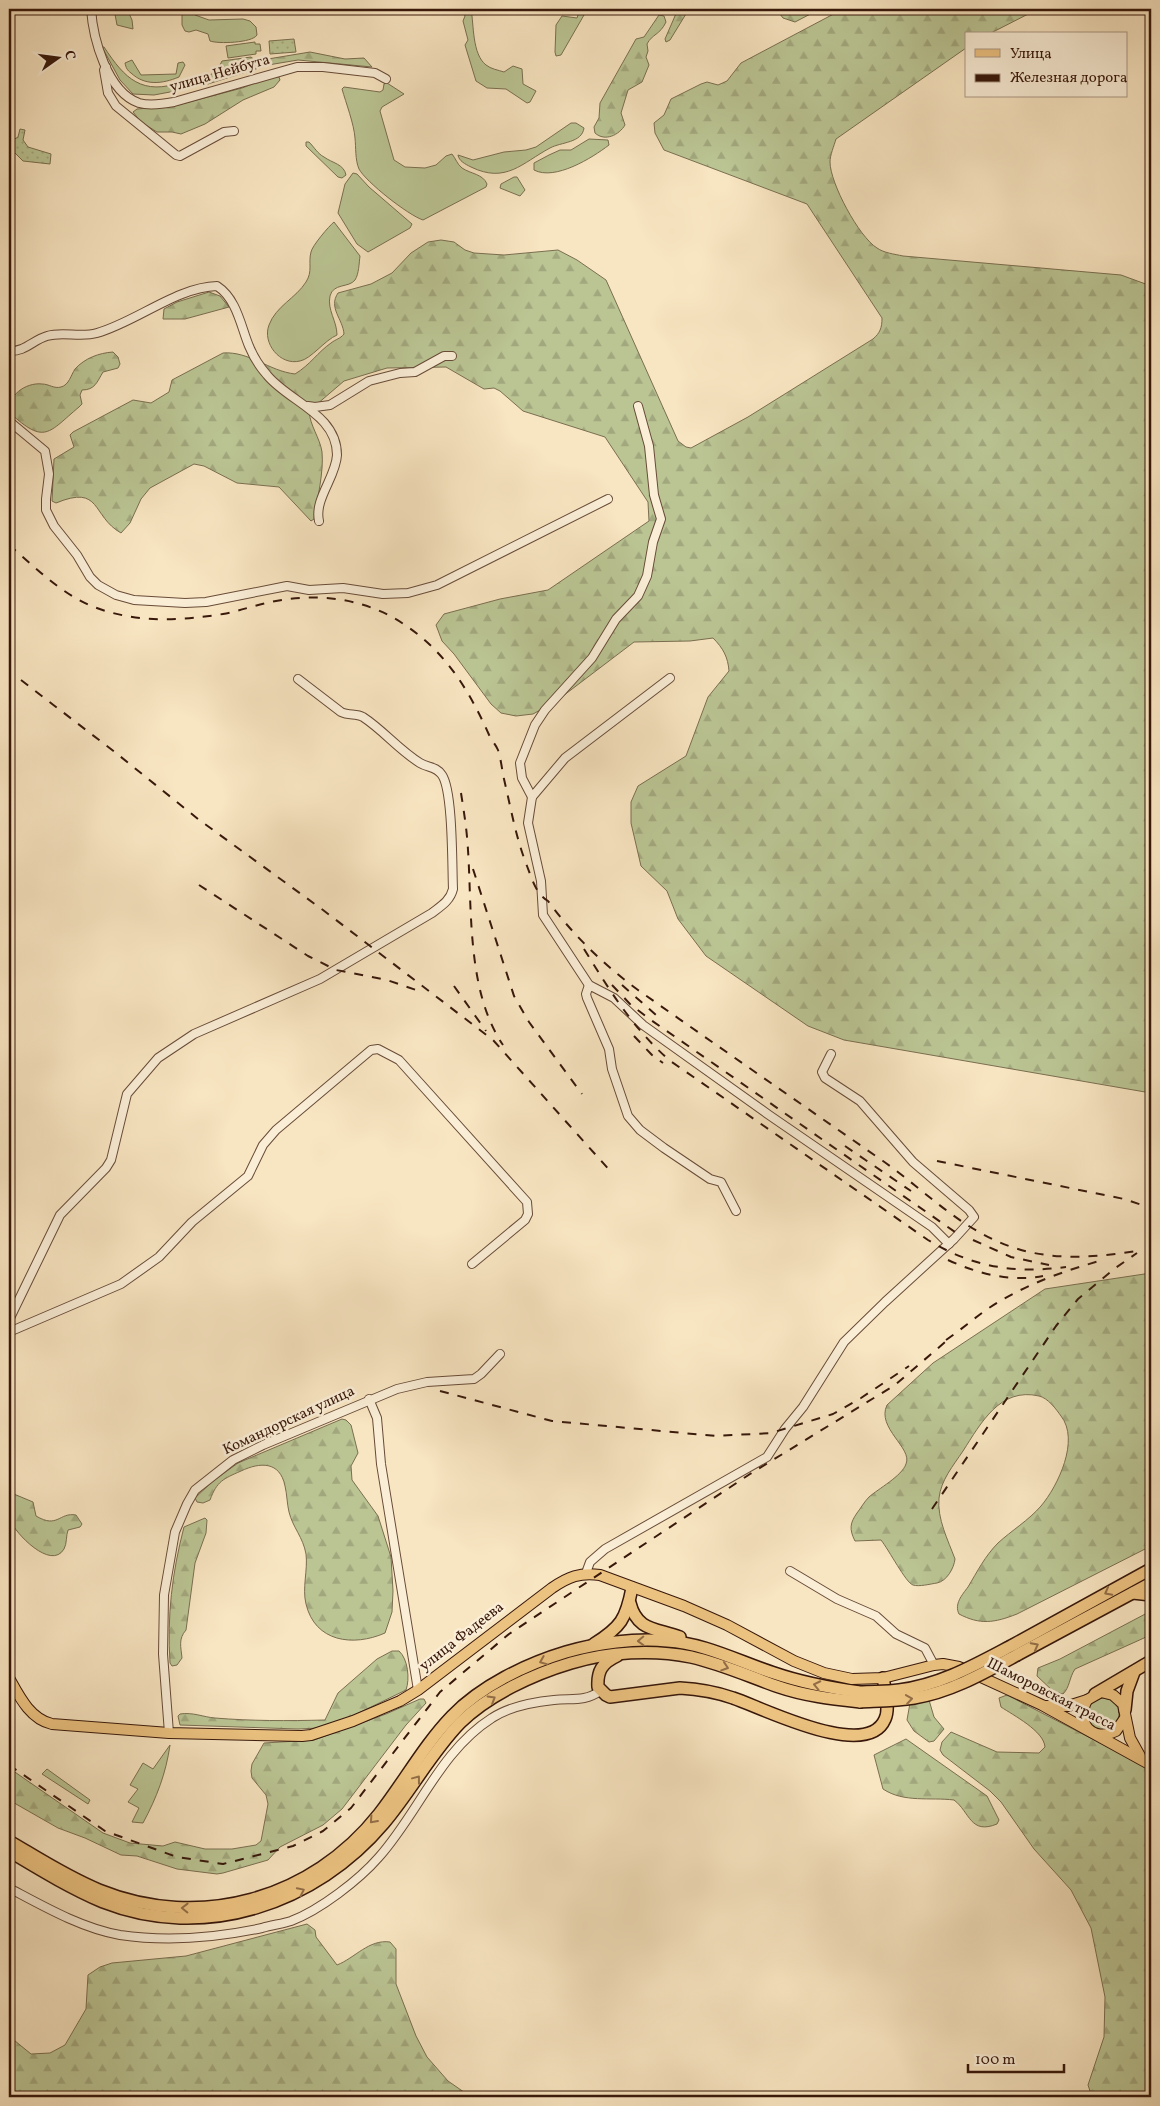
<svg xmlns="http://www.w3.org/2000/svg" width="1160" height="2106" font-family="Vollkorn,serif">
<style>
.grass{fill:#bbc594;stroke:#7a6e50}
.forest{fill:url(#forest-firs);stroke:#7a6e50}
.park{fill:url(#park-dots);stroke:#7a6e50}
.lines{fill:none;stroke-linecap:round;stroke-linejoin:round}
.minor-casing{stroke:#684b38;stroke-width:10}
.major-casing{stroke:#38180b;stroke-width:12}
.highway-casing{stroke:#38180b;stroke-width:14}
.minor{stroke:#faeed7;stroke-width:8}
.major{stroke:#ecc280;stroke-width:10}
.highway{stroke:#ecc280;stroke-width:11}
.rail{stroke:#38180b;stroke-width:2;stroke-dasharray:9 9;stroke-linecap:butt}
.highway-bridge-casing{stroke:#38180b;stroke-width:14;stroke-linecap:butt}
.highway-bridge{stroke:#ecc280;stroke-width:11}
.oneway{stroke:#926d46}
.labels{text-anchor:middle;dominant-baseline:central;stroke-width:5;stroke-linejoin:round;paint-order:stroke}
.street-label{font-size:15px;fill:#38180b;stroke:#faeed7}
</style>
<defs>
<pattern id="forest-firs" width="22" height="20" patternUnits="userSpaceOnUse" patternTransform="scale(1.25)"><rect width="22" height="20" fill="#bbc594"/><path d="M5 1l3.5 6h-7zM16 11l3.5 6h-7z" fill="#a2a87e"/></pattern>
<pattern id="park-dots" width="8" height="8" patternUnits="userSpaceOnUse" patternTransform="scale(1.25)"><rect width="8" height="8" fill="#bbc594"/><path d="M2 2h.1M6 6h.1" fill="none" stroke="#a2a87e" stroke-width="1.8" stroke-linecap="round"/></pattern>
</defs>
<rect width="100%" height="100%" fill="#f8e5c1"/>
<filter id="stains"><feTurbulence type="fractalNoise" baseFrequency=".004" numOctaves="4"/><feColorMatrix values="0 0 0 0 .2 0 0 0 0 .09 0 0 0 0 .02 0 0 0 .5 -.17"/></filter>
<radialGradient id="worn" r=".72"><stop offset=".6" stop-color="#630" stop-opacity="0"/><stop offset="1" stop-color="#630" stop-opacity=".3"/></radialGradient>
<g class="grass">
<path d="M114 9H127L132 20 133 29 117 25Z"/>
<path d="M154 9H192L195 15 209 20 243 19 250 21 256 27 257 35C252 43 218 44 210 41L208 34 196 30 189 32 185 31 182 25V12L159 11Z"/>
<path d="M463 9H471C474 25 472 54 486 65 491 69 498 70 504 72L513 66 522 69 523 84 536 91 530 102 527 103 506 89 487 88 476 81 465 45 468 40 463 21 465 16Z"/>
<path d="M580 9H584V15L561 55 556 56 555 52 556 25 562 16 577 18Z"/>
<path d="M255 42V44H260L261 51H256V54L228 58 226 46Z"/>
<path d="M102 47H104C125 79 142 96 182 82L186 85V89L154 95 133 94 120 80Z"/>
<path d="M132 60 141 75 176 74 178 63 183 62 185 65 179 77C162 84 145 86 131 73 127 70 126 68 125 63Z"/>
<path d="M387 83 404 94 382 107 380 111 394 160 405 167 425 168 436 165 446 156 452 154C456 159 457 164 462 168 471 174 483 174 487 184L486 187 423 220C408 215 366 182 359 169 355 160 356 147 355 138 354 124 346 103 342 89L344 87 380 92 383 90 384 84Z"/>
<path d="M571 123H576L584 128C582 143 561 142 550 148 522 163 506 184 471 167 465 164 459 161 458 155L473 160 504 152 526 150 536 147Z"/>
<path d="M589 139 608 140 609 145C592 158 555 181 534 170V163L549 155 560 150H571Z"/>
<path d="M306 142H309C314 147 318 154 324 157 332 163 344 164 346 175L342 178 338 177 306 146Z"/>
<path d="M353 173 357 174 369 187 412 224 410 228 368 252 357 244 338 213 345 184Z"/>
<path d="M514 177H517L525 190 520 196 500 188 501 184Z"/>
<path d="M334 222 360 256C359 263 359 274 355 280 349 288 333 283 330 296 327 310 337 321 337 335 325 340 311 359 300 361 280 366 262 343 269 325 276 306 296 298 306 282 313 271 308 263 311 252 312 246 329 226 334 222Z"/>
<circle cx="1103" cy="1714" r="16"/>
<path d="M170 1745C166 1773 157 1797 143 1823L132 1822 139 1808 128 1802 138 1789 130 1785 143 1763 153 1769Z"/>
<path d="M47 1769 90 1800 88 1804 42 1774Z"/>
</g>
<g class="forest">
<path d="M678 9H689L670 40 666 42 665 39Z"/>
<path d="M776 9H820L795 22 783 18Z"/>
<path d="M843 9H1038L989 34H966V48L836 139C834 146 830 155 830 162 830 183 859 237 877 248 884 253 894 254 903 256L1121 275 1151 286V1093L844 1040 808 1026 706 956 678 919 667 891 641 866 631 823V802L638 786 686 756 708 697 729 671C728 657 723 648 713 638L690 641 634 642 555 702 533 714 516 716 501 713 491 704 454 654 442 641 436 625 444 614 500 599 548 590 649 521 648 502 605 437 523 411 500 391 494 388 484 389 446 367 387 368 344 381 309 411C310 426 320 438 322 452 324 472 317 500 314 519L311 521 279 487 237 483 204 466 194 464 150 488 141 499 130 523 121 533C91 516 102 484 56 503L52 501 54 459 74 447 70 435 73 432 133 400 151 403 169 392 172 380 223 353C249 351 269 371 295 374 310 365 318 352 331 343 336 339 340 339 344 334 343 319 328 308 338 293L371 284 392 273 411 253 428 242 441 240 454 242 465 250 474 253 504 255 558 250 577 260 606 280 678 441 686 447 691 448 748 417 873 339C880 333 882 328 882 318L807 204 664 150 655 133 654 123 664 115 671 99 701 84 707 82 718 85 727 81 741 63Z"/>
<path d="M659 15 664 16 666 22C660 35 652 34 647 44L648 51 646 57 649 65 642 82 628 90 621 113 625 125C619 135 605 142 595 133L594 127 599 118 600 103 636 39 644 37Z"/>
<path d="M310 52 345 59 364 58 372 67 298 60 268 65 208 84 205 82 208 76 217 71 222 61 251 57 256 61Z"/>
<path d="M271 77H279L280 80 274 87 243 100 205 124 181 134 172 132H157L141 122 133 112 137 109 174 106 242 88Z"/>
<path d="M209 292 220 296 229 307 185 319H163L164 309 177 302Z"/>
<path d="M113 352 118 357 120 364 118 368 103 372C97 382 95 390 82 390L80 395 82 404 79 407C48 433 45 445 10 413 6 396 26 382 42 384 49 384 54 389 61 387 69 385 71 375 75 369 85 358 99 353 113 352Z"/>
<path d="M1151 1273V1546L1017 1614C994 1623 980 1625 959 1614 954 1604 962 1595 968 1587 977 1572 985 1556 998 1543 1011 1531 1029 1520 1041 1506 1058 1486 1080 1440 1061 1416 1056 1409 1048 1398 1039 1396 1000 1387 981 1423 963 1451 953 1466 941 1480 939 1498 937 1519 948 1540 955 1559 954 1568 947 1581 937 1583 930 1584 919 1587 913 1585 906 1583 889 1550 881 1540L855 1541C849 1529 850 1523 857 1513 861 1508 864 1502 869 1497 878 1489 902 1476 906 1464 913 1448 876 1428 887 1405L933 1363 1045 1289Z"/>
<path d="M342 1419 346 1420 351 1425 358 1453 351 1466 352 1480 378 1516 391 1557 393 1591 392 1612 385 1633C353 1647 315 1642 306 1604 302 1588 308 1570 306 1554 303 1537 293 1528 289 1512 287 1504 287 1494 285 1486 280 1461 260 1462 241 1471 223 1479 217 1481 210 1500L203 1503 197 1502 195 1498 213 1481 238 1463Z"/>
<path d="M9 1492 33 1502 36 1516C58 1529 59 1512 76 1515L82 1524 80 1527 68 1530C66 1535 67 1544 64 1549 51 1571 15 1533 10 1520 7 1512 9 1501 9 1492Z"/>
<path d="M205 1518 207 1520 206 1533 195 1563 186 1630C178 1639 181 1647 182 1658L177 1665 172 1666 170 1663C167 1616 172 1573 184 1527Z"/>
<path d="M1149 1612 1151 1613V1632L1144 1638 1075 1669C1069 1678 1070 1687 1063 1694L1054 1692 1037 1676 1038 1668 1060 1659Z"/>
<path d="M392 1651H399C408 1659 410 1679 406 1690L340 1722 319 1728 298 1729 180 1725 178 1716 180 1714C193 1712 203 1717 215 1718 251 1721 288 1721 325 1720L338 1693 377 1659Z"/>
<path d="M1007 1695 1139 1763 1151 1772V2097H1092L1088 2085 1104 2037 1105 1997 1091 1928 1071 1890 1034 1849 1001 1802 990 1791 943 1755 940 1750 942 1742 951 1732 997 1752 1039 1753 1045 1747C1044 1731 1013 1715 1001 1707L999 1698Z"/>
<path d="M420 1699H424L426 1703 406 1725 342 1809 323 1825 280 1847 268 1860 223 1873 217 1874 177 1869 137 1856 121 1855 85 1838 58 1828 9 1800V1768L103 1833 130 1843 163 1846 175 1842 205 1849H232L256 1845 261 1841 268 1804 266 1795 252 1778 251 1771 252 1764 264 1743 314 1740 386 1714Z"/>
<path d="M929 1700 934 1717 944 1729 934 1741 929 1742 914 1731 907 1720 910 1703Z"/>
<path d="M906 1739 987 1796 999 1820 997 1824C970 1835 970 1812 954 1800 930 1797 904 1803 883 1789L874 1755Z"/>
<path d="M307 1924 315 1930 316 1937 337 1965C355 1958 369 1939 390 1942L396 1949V1984L416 2036 427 2057 448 2081 471 2097H9V2036L31 2054 50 2053 65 2045 86 2009 88 1975 100 1967 112 1963 186 1956Z"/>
</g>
<g class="park">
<path d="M294 39 296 52 270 54 269 41Z"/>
<path d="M20 129 25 130 23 140 28 147 51 154 50 164 23 161 9 147V140H13L18 137Z"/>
</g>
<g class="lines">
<g class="minor-casing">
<g id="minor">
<path d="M91 9C93 38 107 92 139 103 150 106 163 104 174 102L297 67H323L375 73 386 79"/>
<path d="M106 67 104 70 108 93 116 106 176 155 180 156 224 132 234 131"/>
<path d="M9 351C25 352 33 340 47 336 63 331 80 338 97 333 136 322 177 287 217 286 237 299 241 327 249 346 253 356 260 367 267 375 289 402 337 414 337 455 336 477 314 499 319 521"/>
<path d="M308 406 315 407 330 405 369 381 400 373 415 372 444 356H452"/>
<path d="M9 421 45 451 49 474 46 499V510L54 526 77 555 90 577 98 585 116 595 134 600 185 603 206 602 287 586 309 590 343 588 383 594 408 593 437 585 608 499"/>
<path d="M532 797 522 778 520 763 535 725 545 710 592 658 616 619 638 596 647 576 653 542 661 519 654 495 649 446 638 406"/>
<path d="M589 985 543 915 541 881 528 823 532 797 565 758 670 678"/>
<path d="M736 1211 721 1182 710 1179 664 1148 640 1130 628 1116 612 1069 609 1049 587 998 586 994 589 985 614 998 643 1025 769 1115 932 1227 949 1244"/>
<path d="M9 1320 60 1215 106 1168 111 1160 127 1094 158 1058 194 1034 320 979 432 913C441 906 450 901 453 889 452 866 453 791 442 775 436 766 428 768 420 763 399 750 383 730 363 717 356 713 349 716 341 712L298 679"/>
<path d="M9 1332 121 1284 159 1257 192 1222 248 1176 263 1145 276 1130 371 1050 378 1049 399 1060 527 1202 528 1214 525 1220 472 1264"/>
<path d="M369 1399 377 1418 381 1464 418 1690"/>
<path d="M790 1571 837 1599 876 1616 896 1634 925 1648 934 1665"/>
<path d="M586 1573 590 1562 605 1549 767 1457 785 1429 803 1407 844 1342 885 1302 954 1239 974 1217 969 1210 913 1162 860 1101 825 1078 822 1072 831 1054"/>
<path d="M169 1733 163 1654 164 1595 175 1532 187 1504 195 1490 233 1460 263 1445 397 1389 427 1382 474 1379 481 1374 500 1354"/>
<path d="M9 1888C43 1906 81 1928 120 1935 167 1942 215 1938 262 1928 271 1925 282 1924 291 1921 320 1910 359 1880 379 1857 419 1812 440 1751 492 1718 510 1706 534 1702 554 1700 571 1698 585 1702 600 1691"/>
</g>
</g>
<g class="major-casing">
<g id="major">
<path d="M9 1678C19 1696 30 1719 52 1724L169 1733 302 1736 311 1735 353 1721 400 1701 418 1690 552 1588C568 1577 580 1572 600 1575L684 1606 727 1625 794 1661 824 1673 852 1679 883 1678 934 1665 943 1664 959 1667 1042 1705 1151 1765"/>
<path d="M1087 1700C1075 1723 1092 1743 1116 1731L1125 1718"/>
<path d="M1046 1706H1068L1087 1700 1101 1692 1113 1695 1123 1704 1130 1738 1140 1756"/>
</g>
</g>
<g class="highway-casing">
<g id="highway">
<path d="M1133 1593 1151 1595"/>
<path d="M630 1603C637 1631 656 1628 680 1637"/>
<path d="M594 1644C621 1627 626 1619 632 1588"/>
<path d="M1011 1646 1151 1569"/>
<path d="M1017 1655 1151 1583"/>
<path d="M617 1656C602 1663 597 1671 598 1687L606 1695 610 1697 680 1688C698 1689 716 1692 733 1698 761 1707 867 1762 885 1719 890 1709 885 1689 883 1678"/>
<path d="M1095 1694 1151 1661"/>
<path d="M1125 1710 1127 1691 1134 1672"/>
<path d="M9 1841C38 1858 67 1877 99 1890 200 1931 312 1899 379 1814 404 1782 424 1745 452 1716 481 1686 526 1664 566 1652 597 1643 635 1638 667 1641 704 1643 740 1662 774 1673 803 1683 831 1688 860 1692"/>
<path d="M9 1851C39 1869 70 1888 103 1902 204 1942 316 1904 384 1823 411 1791 431 1753 460 1723 488 1695 534 1674 571 1663 609 1652 652 1649 691 1657 722 1664 750 1677 779 1687 805 1696 833 1699 860 1702"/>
</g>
</g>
<use href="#minor" class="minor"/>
<use href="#major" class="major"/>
<use href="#highway" class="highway"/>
<g class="rail">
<path d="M9 545C35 567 61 594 94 607 136 623 179 621 223 614 240 611 255 605 271 602 317 592 366 598 405 625 447 653 470 692 490 737 492 741 496 745 498 750 501 759 502 770 504 779 511 809 516 838 527 866 532 879 536 894 548 901 573 935 604 965 638 990 719 1047 801 1104 883 1161 927 1192 964 1233 1018 1249 1057 1261 1102 1257 1142 1250"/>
<path d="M21 680 116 753 198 819 323 910 493 1040 612 1173"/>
<path d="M461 793C464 812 467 831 468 850 472 911 467 992 503 1045"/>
<path d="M473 869 514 996 529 1022 582 1094"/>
<path d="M199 885 308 956 336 970 387 980 422 992"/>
<path d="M584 949C610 991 632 1027 669 1060L928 1240C972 1267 1015 1274 1066 1267"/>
<path d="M612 985 631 1005 651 1020 955 1232"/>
<path d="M622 985 656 1015"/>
<path d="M454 986 486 1031"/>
<path d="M634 1036 652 1055 663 1063"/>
<path d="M845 1146 911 1191"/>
<path d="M937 1161 1124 1199 1151 1208"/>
<path d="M973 1240 1011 1257 1049 1265"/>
<path d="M948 1260C979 1274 1009 1282 1043 1276"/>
<path d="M946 1340C961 1330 974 1318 989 1308 1024 1285 1063 1271 1103 1260"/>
<path d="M440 1391 552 1421 716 1436 771 1433 833 1414 861 1398 909 1366"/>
<path d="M932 1509 1056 1326 1078 1299 1114 1269 1137 1253"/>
<path d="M9 1765 105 1831 177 1857 223 1864 293 1846 323 1831 351 1808 440 1692 509 1634 750 1474 895 1385 951 1337"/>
</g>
<g class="highway-bridge-casing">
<g id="highway-bridge">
<path d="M860 1692C873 1691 886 1692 899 1690 940 1685 975 1665 1011 1646"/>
<path d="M860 1702C878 1701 896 1701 914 1698 951 1692 984 1673 1017 1655"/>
</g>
</g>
<use href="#highway-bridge" class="highway-bridge"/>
</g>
<defs><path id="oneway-chevron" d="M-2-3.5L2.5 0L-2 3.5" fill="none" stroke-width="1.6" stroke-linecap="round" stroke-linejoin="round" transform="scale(1.25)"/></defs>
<g class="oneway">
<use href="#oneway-chevron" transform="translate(1108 1592) rotate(152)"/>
<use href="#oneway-chevron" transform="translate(641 1641) rotate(178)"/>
<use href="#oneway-chevron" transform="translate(1035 1646) rotate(-28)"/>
<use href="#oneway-chevron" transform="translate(543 1661) rotate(158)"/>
<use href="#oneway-chevron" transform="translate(725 1667) rotate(18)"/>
<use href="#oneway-chevron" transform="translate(817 1685) rotate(-168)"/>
<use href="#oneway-chevron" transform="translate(492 1699) rotate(-31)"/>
<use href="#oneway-chevron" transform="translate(909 1699) rotate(-8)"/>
<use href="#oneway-chevron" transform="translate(417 1779) rotate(-53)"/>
<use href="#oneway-chevron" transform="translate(373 1820) rotate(132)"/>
<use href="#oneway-chevron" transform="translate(301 1891) rotate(-26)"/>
<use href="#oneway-chevron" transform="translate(185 1908) rotate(-179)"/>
</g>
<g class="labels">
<g class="street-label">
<text transform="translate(220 74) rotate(-16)">улица Нейбута</text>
<text transform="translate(289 1421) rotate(-25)">Командорская улица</text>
<text transform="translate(462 1637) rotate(-38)">улица Фадеева</text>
<text transform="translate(1051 1695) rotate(27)">Шаморовская трасса</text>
</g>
</g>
<rect width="1160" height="2106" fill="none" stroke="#f8e5c1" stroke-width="30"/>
<rect x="10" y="10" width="1140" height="2086" fill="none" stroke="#38180b" stroke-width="2.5"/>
<rect x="15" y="15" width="1130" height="2076" fill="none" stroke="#38180b"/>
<rect x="965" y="32" width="162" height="65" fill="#faeed7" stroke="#ac9885"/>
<rect x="975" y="49" width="25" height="8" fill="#ecc280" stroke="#ac9885"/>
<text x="1010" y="58" font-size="15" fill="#38180b">Улица</text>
<rect x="975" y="74" width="25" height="8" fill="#38180b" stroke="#ac9885"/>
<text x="1010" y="82" font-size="15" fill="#38180b">Железная дорога</text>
<g transform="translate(58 58) rotate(76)" stroke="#faeed7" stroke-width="4" paint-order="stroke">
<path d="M0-4L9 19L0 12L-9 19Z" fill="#38180b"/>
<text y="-8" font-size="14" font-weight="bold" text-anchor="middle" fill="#38180b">С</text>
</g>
<path d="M968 2064v8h96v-8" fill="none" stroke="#38180b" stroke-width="2.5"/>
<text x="975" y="2064" font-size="15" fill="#38180b" stroke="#faeed7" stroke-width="4" paint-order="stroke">100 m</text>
<rect width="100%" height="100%" filter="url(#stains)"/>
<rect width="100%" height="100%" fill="url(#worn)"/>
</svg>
